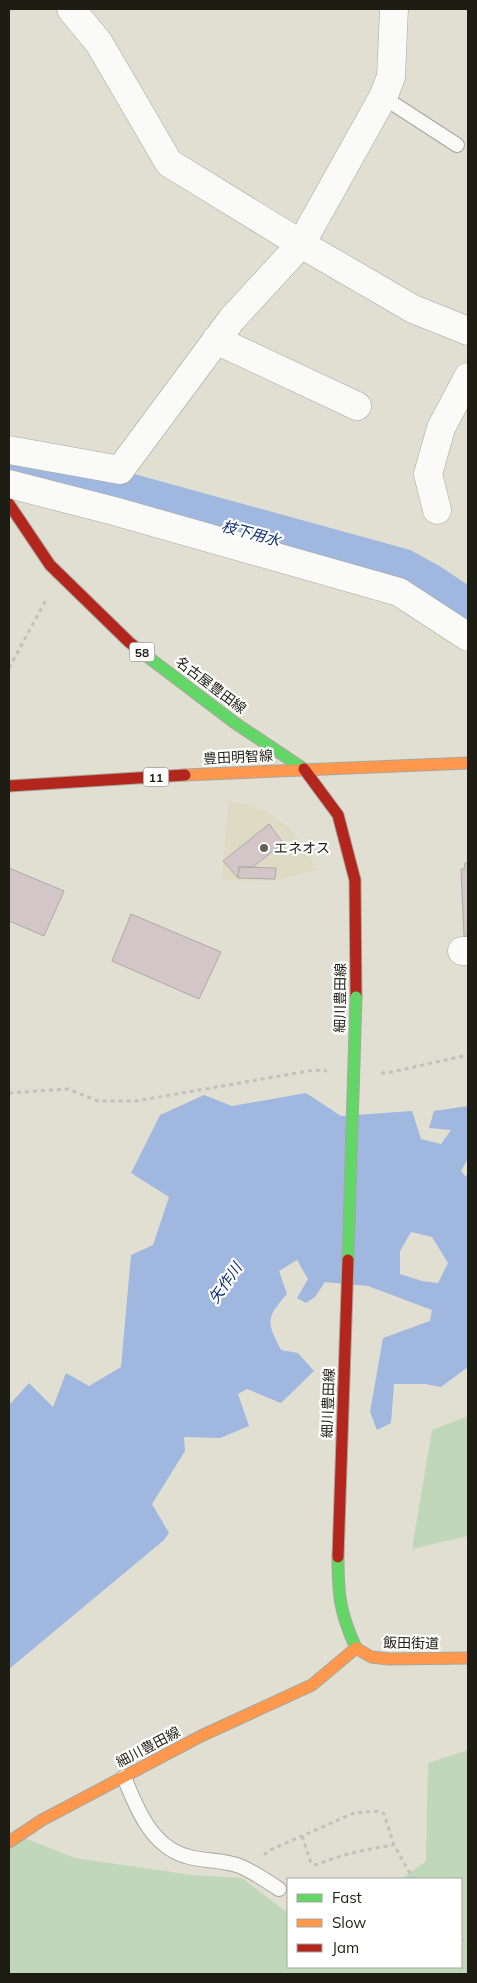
<svg xmlns="http://www.w3.org/2000/svg" width="477" height="1983" font-family="Mulish,'Noto Sans JP',sans-serif">
<style>
.built{fill:#dedbc4}
.green{fill:#c0d7b9}
.water{fill:#a0b7df;fill-rule:evenodd}
.lines{fill:none;stroke-linecap:round;stroke-linejoin:round}
.river{stroke:#a0b7df;stroke-width:50}
.building{fill:#d4c6c8;stroke:#aea9a6}
.lane-casing{stroke:#a8a79d;stroke-width:16}
.street-casing{stroke:#a8a79d;stroke-width:29}
.fast-casing{stroke:#a8a79d;stroke-width:13}
.slow-casing{stroke:#a8a79d;stroke-width:13}
.jam-casing{stroke:#a8a79d;stroke-width:13}
.path{stroke:#c2c2bd;stroke-width:3;stroke-dasharray:4 4;stroke-linecap:butt}
.lane{stroke:#fafaf8;stroke-width:14}
.street{stroke:#fafaf8;stroke-width:28}
.fast{stroke:#63d668;stroke-width:11}
.slow{stroke:#ff974d;stroke-width:11}
.jam{stroke:#b3261e;stroke-width:11}
.fast-bridge-casing{stroke:#a8a79d;stroke-width:13;stroke-linecap:butt}
.jam-bridge-casing{stroke:#a8a79d;stroke-width:13;stroke-linecap:butt}
.fast-bridge{stroke:#63d668;stroke-width:11}
.jam-bridge{stroke:#b3261e;stroke-width:11}
.poi-dot{fill:#626156;stroke:#fff;stroke-width:2}
.labels{text-anchor:middle;dominant-baseline:central;stroke-width:4.5;stroke-linejoin:round;paint-order:stroke}
.shield{fill:#fff;stroke:#62615a;stroke-width:1}
.shield-label{font-size:12px;font-weight:bold;fill:#1e1d14}
.street-label{font-size:14px;fill:#1e1d14;stroke:#fff}
.poi-label{font-size:14px;fill:#1e1d14;stroke:#fff;text-anchor:start}
.water-label{font-size:15px;font-style:italic;fill:#0b2e74;stroke:#fff}
</style>
<rect width="100%" height="100%" fill="#e1dfd2"/>
<path class="built" d="M228 801 251 805 268 813 289 827 310 856 316 870 272 881 222 880Z"/>
<g class="green">
<path d="M468 1416V1536L412 1549 432 1430Z"/>
<path d="M468 1750V1974H9V1832L75 1858 192 1875 242 1878 288 1913V1967H461V1879H401L426 1861 428 1763Z"/>
</g>
<path class="water" d="M306 1093 341 1116 412 1111 421 1139 441 1144 451 1130 429 1128 434 1111 468 1106V1161L467 1160 461 1171 465 1176 468 1175V1367L441 1387 425 1384H394L391 1423 377 1430 370 1412 383 1338 430 1321 432 1310 368 1286 325 1282 315 1297 306 1303 297 1298 308 1279 297 1260 279 1271 287 1294C266 1318 266 1321 281 1350L298 1353 314 1371 281 1403 247 1389 238 1394 249 1426 220 1438 184 1437 185 1451 152 1504 169 1533 164 1540 9 1669V1405L29 1383 53 1407 66 1373 89 1386 121 1367 131 1255 153 1245 169 1197 131 1173 160 1115 204 1095 232 1106ZM411 1232 432 1237 448 1263 438 1283 422 1281 400 1274V1251Z"/>
<g class="lines">
<path class="river" d="M25 473 113 494 400 573 429 589 468 615"/>
</g>
<g class="building">
<path d="M269 824 283 843 253 867H239L238 878 223 861Z"/>
<path d="M465 863H468V936H464L461 869H464Z"/>
<path d="M239 867 276 868 275 879 238 878Z"/>
<path d="M9 868 64 891 44 936 9 921Z"/>
<path d="M131 914 221 952 199 999 112 961Z"/>
</g>
<g class="lines">
<g class="lane-casing">
<g id="lane">
<path d="M383 97 457 145"/>
<path d="M124 1777C136 1807 151 1846 186 1856 204 1862 225 1859 242 1867 255 1873 267 1881 279 1889"/>
</g>
</g>
<g class="street-casing">
<g id="street">
<path d="M71 9 99 43 169 163 301 244 413 309 468 331"/>
<path d="M216 340 357 406"/>
<path d="M9 450 120 470 232 319 301 244 383 97 391 77 394 9"/>
<path d="M9 484 114 511 399 592 468 637"/>
<path d="M437 510 428 474 441 428 468 377"/>
<path d="M462 951H468"/>
</g>
</g>
<g class="fast-casing">
<g id="fast">
<path d="M144 654 235 723 304 769"/>
<path d="M338 1557C338 1596 340 1613 356 1648"/>
</g>
</g>
<g class="slow-casing">
<g id="slow">
<path d="M185 775 468 763"/>
<path d="M356 1648 371 1657 389 1659 468 1658"/>
<path d="M9 1842 42 1820 201 1736 312 1685 356 1648"/>
</g>
</g>
<g class="jam-casing">
<g id="jam">
<path d="M9 504 50 565 129 642 144 654"/>
<path d="M304 769 338 815 355 880 356 997"/>
<path d="M9 786 185 775"/>
</g>
</g>
<g class="path">
<path d="M9 668 46 600"/>
<path d="M381 1073H387L468 1055"/>
<path d="M9 1093 68 1089 98 1101H136L314 1070 327 1071"/>
<path d="M302 1836 311 1863 317 1865C341 1854 368 1849 394 1845"/>
<path d="M264 1855 268 1851 354 1813 380 1811 384 1814 394 1845 413 1879"/>
<path d="M461 1938 468 1946"/>
</g>
<use href="#lane" class="lane"/>
<use href="#street" class="street"/>
<use href="#fast" class="fast"/>
<use href="#slow" class="slow"/>
<use href="#jam" class="jam"/>
<g class="fast-bridge-casing">
<path id="fast-bridge" d="M348 1260 356 997"/>
</g>
<g class="jam-bridge-casing">
<path id="jam-bridge" d="M338 1557 348 1260"/>
</g>
<use href="#fast-bridge" class="fast-bridge"/>
<use href="#jam-bridge" class="jam-bridge"/>
</g>
<circle class="poi-dot" cx="264" cy="848" r="5"/>
<g class="labels">
<g class="shield">
<rect x="129.5" y="642.5" width="25" height="19" rx="4"/>
<rect x="143.5" y="767.5" width="25" height="19" rx="4"/>
</g>
<g class="shield-label">
<text x="142" y="652">58</text>
<text x="156" y="777">11</text>
</g>
<g class="street-label">
<text transform="translate(211 685) rotate(37)">名古屋豊田線</text>
<text transform="translate(238 757) rotate(-3)">豊田明智線</text>
<text transform="translate(340 998) rotate(-89)">細川豊田線</text>
<text transform="translate(328 1403) rotate(-88)">細川豊田線</text>
<text transform="translate(411 1643) rotate(1)">飯田街道</text>
<text transform="translate(148 1747) rotate(-28)">細川豊田線</text>
</g>
<g class="poi-label">
<text x="274" y="848">エネオス</text>
</g>
<g class="water-label">
<text transform="translate(251 533) rotate(15)">枝下用水</text>
<text transform="translate(225 1283) rotate(-55)">矢作川</text>
</g>
</g>
<rect width="477" height="1983" fill="none" stroke="#1e1d14" stroke-width="20"/>
<rect x="287" y="1878" width="175" height="90" fill="#ffffff" stroke="#a5a5a1"/>
<rect x="297" y="1894" width="25" height="8" fill="#63d668" stroke="#a5a5a1"/>
<text x="332" y="1903" font-size="15" fill="#1e1d14">Fast</text>
<rect x="297" y="1919" width="25" height="8" fill="#ff974d" stroke="#a5a5a1"/>
<text x="332" y="1928" font-size="15" fill="#1e1d14">Slow</text>
<rect x="297" y="1944" width="25" height="8" fill="#b3261e" stroke="#a5a5a1"/>
<text x="332" y="1953" font-size="15" fill="#1e1d14">Jam</text>
</svg>
